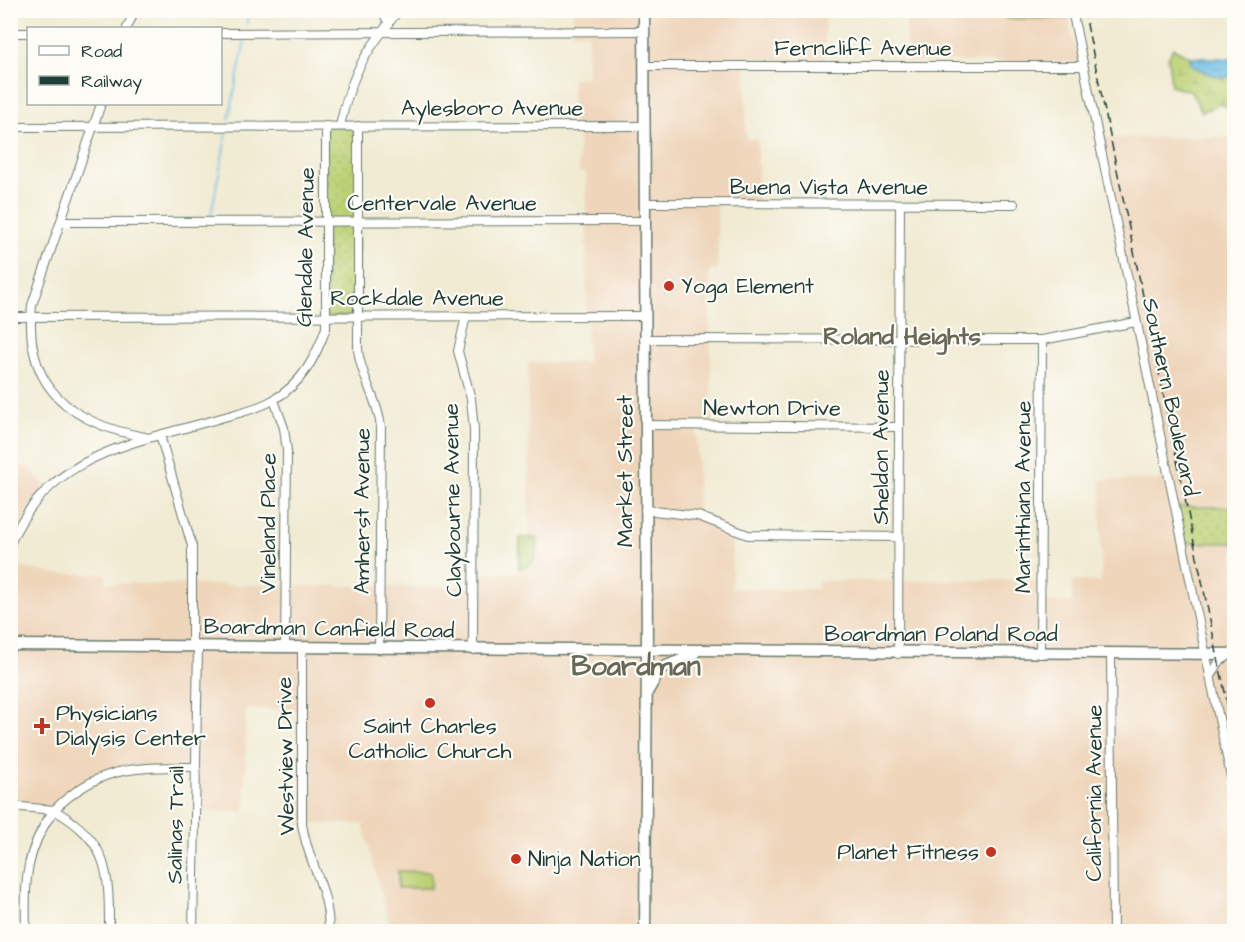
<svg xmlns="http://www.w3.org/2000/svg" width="1245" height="942" font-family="'Architects Daughter',sans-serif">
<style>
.built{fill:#efd6bb}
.grass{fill:url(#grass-dots);stroke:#6e8754;stroke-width:1.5}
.wetland{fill:url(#wetland-marsh);stroke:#6e8754;stroke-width:1.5}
.park{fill:#bcd175;stroke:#6e8754;stroke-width:1.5}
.water{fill:url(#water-ripples);stroke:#447c8c;stroke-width:1.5}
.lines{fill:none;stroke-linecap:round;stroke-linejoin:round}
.stream{stroke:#68bae3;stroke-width:1.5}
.minor-casing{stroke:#687a6c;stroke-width:10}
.major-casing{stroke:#687a6c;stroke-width:13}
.minor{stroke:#fff;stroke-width:8}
.major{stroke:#fff;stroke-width:10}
.rail{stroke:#1f3d34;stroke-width:1.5;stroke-dasharray:9 4.5;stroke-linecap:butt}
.poi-dot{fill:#c8321e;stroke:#fdfcf7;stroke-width:2}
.labels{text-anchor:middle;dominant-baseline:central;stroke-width:4.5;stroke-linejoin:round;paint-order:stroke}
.street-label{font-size:22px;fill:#1f3d34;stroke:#fdfcf7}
.poi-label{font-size:22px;fill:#1f3d34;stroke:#fdfcf7;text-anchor:start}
.neighbourhood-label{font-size:24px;font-weight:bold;fill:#676855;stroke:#fdfcf7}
.district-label{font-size:28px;font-weight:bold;fill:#676855;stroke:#fdfcf7}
</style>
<defs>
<pattern id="grass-dots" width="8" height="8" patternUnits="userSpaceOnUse" patternTransform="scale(1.5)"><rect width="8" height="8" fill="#bcd175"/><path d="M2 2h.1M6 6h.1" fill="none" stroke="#a1b466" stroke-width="1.8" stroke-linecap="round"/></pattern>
<pattern id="wetland-marsh" width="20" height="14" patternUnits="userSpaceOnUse" patternTransform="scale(1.5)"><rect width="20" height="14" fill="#bcd175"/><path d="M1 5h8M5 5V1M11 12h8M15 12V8" fill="none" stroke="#a1b466"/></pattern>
<pattern id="water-ripples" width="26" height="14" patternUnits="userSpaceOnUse" patternTransform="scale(1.5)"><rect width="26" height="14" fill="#68bae3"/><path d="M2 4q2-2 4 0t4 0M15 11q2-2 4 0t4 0" fill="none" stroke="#5598b9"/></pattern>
</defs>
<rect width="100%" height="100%" fill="#fdfcf7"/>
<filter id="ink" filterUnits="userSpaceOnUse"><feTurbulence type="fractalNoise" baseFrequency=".0167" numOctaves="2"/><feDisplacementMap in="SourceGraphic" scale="12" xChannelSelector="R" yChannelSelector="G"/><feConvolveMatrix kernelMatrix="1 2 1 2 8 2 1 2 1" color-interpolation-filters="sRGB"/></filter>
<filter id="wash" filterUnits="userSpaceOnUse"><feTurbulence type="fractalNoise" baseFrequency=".008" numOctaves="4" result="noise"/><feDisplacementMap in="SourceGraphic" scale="24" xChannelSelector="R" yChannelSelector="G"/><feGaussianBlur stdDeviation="1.35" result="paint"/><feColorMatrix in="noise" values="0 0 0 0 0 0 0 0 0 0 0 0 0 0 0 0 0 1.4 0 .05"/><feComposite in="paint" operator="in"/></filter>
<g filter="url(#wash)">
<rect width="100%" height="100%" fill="#f1ebd3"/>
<g class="built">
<path d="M825 10V62H733V66H746V139H758V205H717L718 270H709L712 426H697L698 516 732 530V589H818L819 581 1040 580V602H1072V581L1101 582V480H1169L1098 138 1234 137V731L1223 732 1234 785V931H391L363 824H302V710L246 709 245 812 194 811V768L111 772 54 810 11 806 10 565 55 574H106V583L144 584 473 587 474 573H519L520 538H529L528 362H587L586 172H579L578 126H573L572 78 587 77 588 33 573 32V11Z"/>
<path d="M906 11H1072L1073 18H1069L1078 62H906Z"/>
<path d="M11 466H28L48 488 11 544Z"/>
</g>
<g class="grass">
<path d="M1006 11H1018L1022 14 1055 11 1057 16V11H1067L1069 18 1006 19Z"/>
<rect x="326" y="126" width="32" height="191"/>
<path d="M1175 507H1234V543H1183Z"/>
</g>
<g class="wetland">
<path d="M1173 48 1191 57 1194 67C1208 69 1219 82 1234 75V111L1221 104 1202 112 1190 90 1179 89 1171 85 1168 58Z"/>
<path d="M520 538H538C538 553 536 567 519 568Z"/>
</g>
<path class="park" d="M398 871 431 872V888H398Z"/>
<path class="water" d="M1191 57 1234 59V75C1222 81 1201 72 1190 64Z"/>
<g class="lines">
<g class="stream">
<path d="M247 24 248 10"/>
<path d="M229 119 245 40"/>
<path d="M211 215 227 132"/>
</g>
</g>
</g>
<g filter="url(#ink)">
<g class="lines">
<g class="minor-casing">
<g id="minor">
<path d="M382 10 389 24"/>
<path d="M1072 10 1234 791"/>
<path d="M127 28 135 10"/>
<path d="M10 33H28"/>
<path d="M220 33 644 31"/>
<path d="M644 66H1083"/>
<path d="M101 104 32 305C23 387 71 424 145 437"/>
<path d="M340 126C352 71 365 53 399 10"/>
<path d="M358 126V350C361 378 378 399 381 427L379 649"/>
<path d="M10 127 643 126"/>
<path d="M644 203 1014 204"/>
<path d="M61 222 644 221"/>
<path d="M466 316 458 351 471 399 474 430 473 650"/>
<path d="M10 317 644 316"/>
<path d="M644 339 1042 340 1136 322"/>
<path d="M274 400 284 428 287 451 285 648"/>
<path d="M645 425 899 427"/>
<path d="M160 435 192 546V647"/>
<path d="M645 510 698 516 748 535 898 537"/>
<path d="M10 544C49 452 136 443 221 418 238 413 258 409 273 400 302 384 316 357 326 328V126"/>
<path d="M302 648V824C308 865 329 886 329 932"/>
<path d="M898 654 900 205"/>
<path d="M1040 654 1042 340"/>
<path d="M1111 654 1113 932"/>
<path d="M1211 676 1219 662 1231 654"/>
<path d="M10 806 54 810C98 766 135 767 194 767"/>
<path d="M26 932C25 882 24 852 54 810 110 842 109 873 109 932"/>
<path d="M193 932 198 647"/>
</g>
</g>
<g class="major-casing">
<g id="major">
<path d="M644 10 647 651 645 932"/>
<path d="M10 645 1234 654"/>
<path d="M648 691 661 668 694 655"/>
</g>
</g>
<use href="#minor" class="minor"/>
<use href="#major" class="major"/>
<path class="rail" d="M1084 10 1234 736"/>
</g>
</g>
<g class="poi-dot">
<circle cx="669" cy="286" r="6"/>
<circle cx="430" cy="703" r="6"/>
<path d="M39 717h6v6h6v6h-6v6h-6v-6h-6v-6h6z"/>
<circle cx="991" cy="852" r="6"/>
<circle cx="516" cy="859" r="6"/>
</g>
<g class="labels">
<g class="street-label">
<text x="863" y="48">Ferncliff Avenue</text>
<text x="492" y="108">Aylesboro Avenue</text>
<text x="829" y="187">Buena Vista Avenue</text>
<text x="442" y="203">Centervale Avenue</text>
<text transform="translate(306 247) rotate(-89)">Glendale Avenue</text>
<text x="417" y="298">Rockdale Avenue</text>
<text transform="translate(1170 397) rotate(78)">Southern Boulevard</text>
<text x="772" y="408">Newton Drive</text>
<text transform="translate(881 447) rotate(-90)">Sheldon Avenue</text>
<text transform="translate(625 471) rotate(-90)">Market Street</text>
<text transform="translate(1023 497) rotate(-90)">Marinthiana Avenue</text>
<text transform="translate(453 500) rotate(-91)">Claybourne Avenue</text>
<text transform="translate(362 511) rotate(-90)">Amherst Avenue</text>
<text transform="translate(268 523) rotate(-90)">Vineland Place</text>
<text transform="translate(329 629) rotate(1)">Boardman Canfield Road</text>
<text x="941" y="634">Boardman Poland Road</text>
<text transform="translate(286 756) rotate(-91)">Westview Drive</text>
<text transform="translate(1094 793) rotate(-90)">California Avenue</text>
<text transform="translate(176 825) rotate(-89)">Salinas Trail</text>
</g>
<g class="poi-label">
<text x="681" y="286">Yoga Element</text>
<text x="56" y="713">Physicians<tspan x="56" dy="25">Dialysis Center</tspan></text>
<text x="430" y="726" text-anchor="middle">Saint Charles<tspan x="430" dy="25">Catholic Church</tspan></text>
<text x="979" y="852" text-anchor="end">Planet Fitness</text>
<text x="528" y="859">Ninja Nation</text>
</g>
<g class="neighbourhood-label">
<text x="902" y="337">Roland Heights</text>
</g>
<g class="district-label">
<text x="636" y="666">Boardman</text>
</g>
</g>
<rect width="1245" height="942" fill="none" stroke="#fdfcf7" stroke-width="36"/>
<rect x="27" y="27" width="195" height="78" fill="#fdfcf7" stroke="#a4b0a9" stroke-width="1.5"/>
<rect x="39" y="46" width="30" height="9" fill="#ffffff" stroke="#a4b0a9" stroke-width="1.5"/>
<text x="81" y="57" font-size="18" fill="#1f3d34">Road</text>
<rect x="39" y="76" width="30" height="9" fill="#1f3d34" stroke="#a4b0a9" stroke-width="1.5"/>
<text x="81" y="87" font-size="18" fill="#1f3d34">Railway</text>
</svg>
